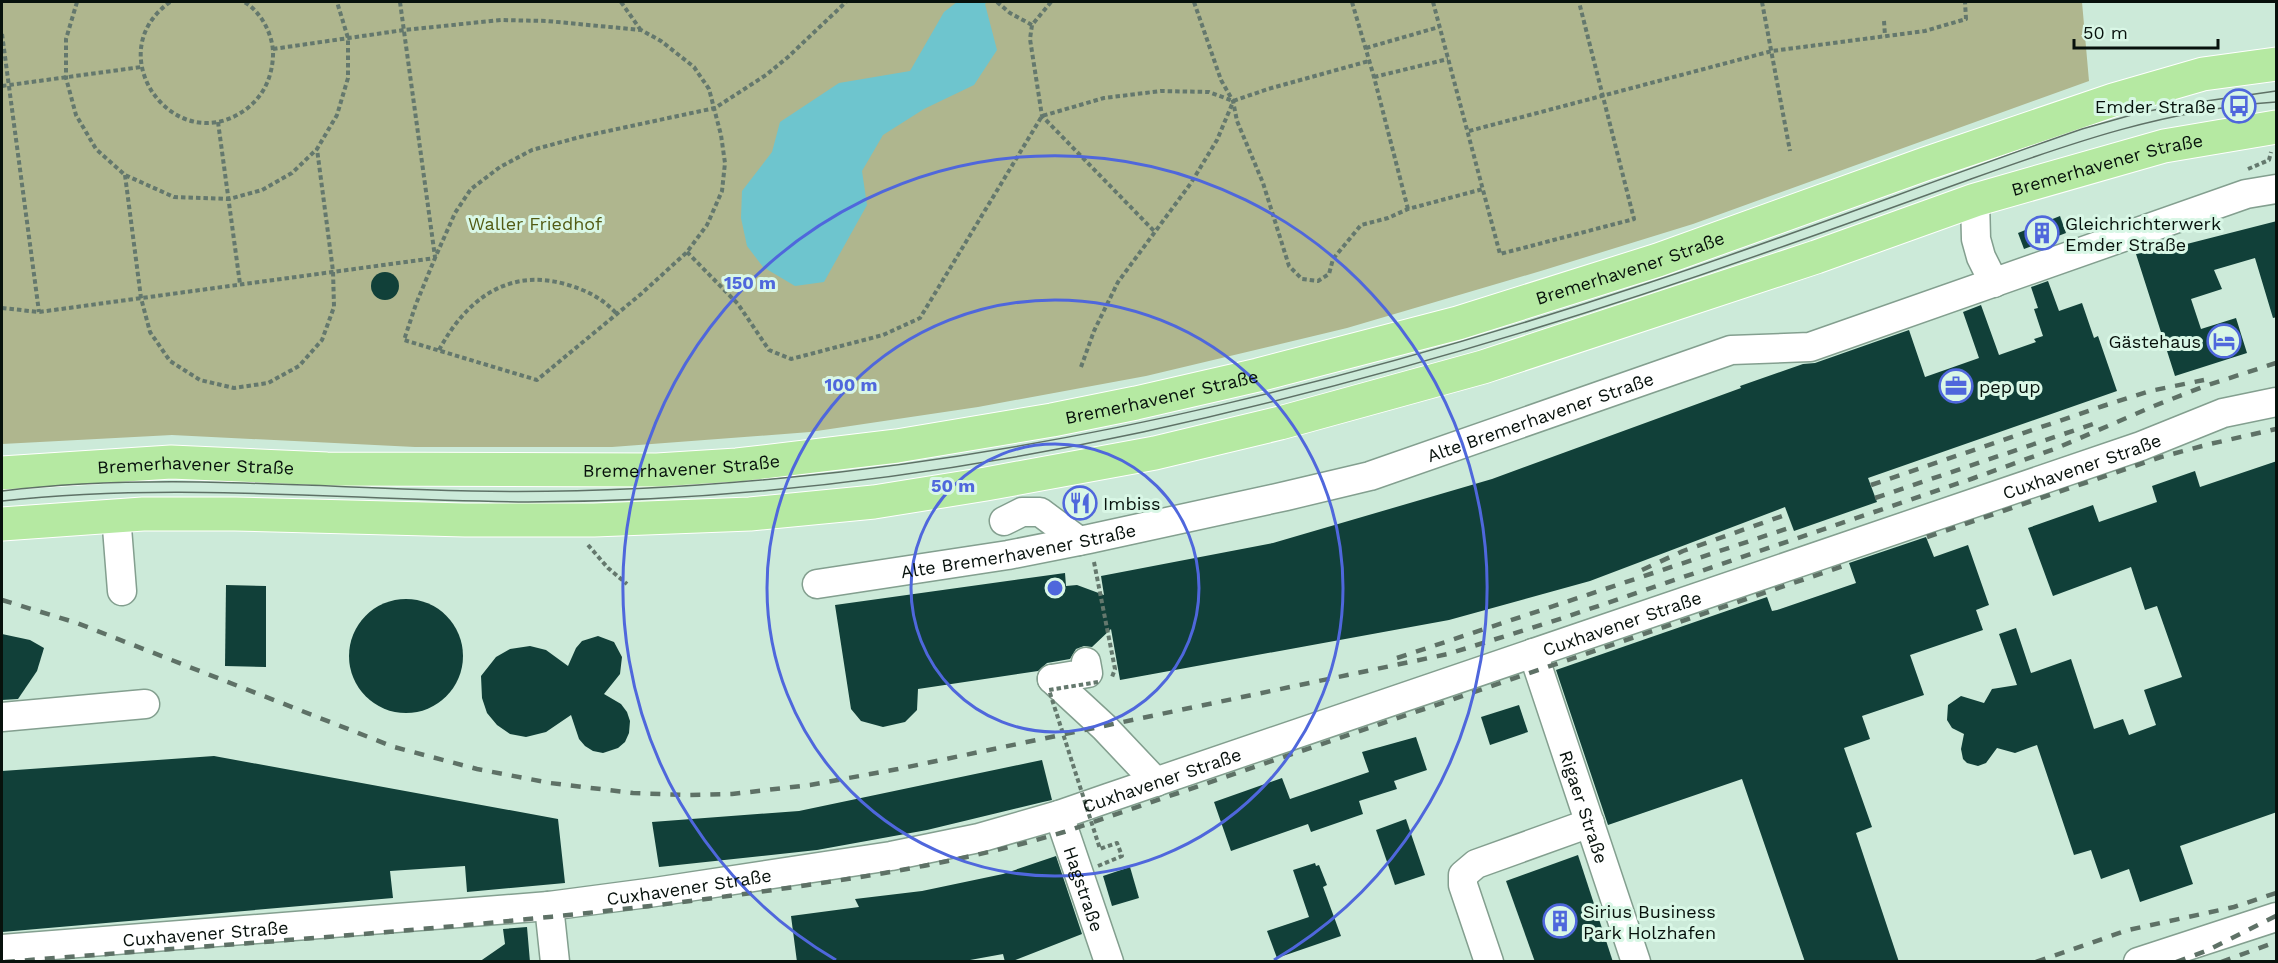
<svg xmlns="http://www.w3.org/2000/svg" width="2278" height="963" font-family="'Work Sans',sans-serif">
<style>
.green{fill:#afb68e}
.water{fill:#6ec5ce}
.building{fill:#114039}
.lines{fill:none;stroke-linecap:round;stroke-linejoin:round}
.minor-casing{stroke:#839f8f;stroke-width:31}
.major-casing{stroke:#fff;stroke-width:35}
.path{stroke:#64786d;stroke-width:4;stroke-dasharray:4.5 3;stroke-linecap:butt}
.minor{stroke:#fff;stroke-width:28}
.major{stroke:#b5e9a2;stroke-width:33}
.tram{stroke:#5e7166;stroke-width:1.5}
.rail{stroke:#5e7166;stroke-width:4.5;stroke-dasharray:10 10;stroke-linecap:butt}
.path-bridge{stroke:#64786d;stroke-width:4;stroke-dasharray:4.5 3;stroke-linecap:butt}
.ring{fill:none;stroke:#4f67dc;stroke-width:3}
.labels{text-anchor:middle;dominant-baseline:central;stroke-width:6;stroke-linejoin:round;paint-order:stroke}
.poi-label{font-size:18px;fill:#07110c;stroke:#d9f7e6;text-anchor:start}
.street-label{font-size:18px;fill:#07110c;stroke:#d9f7e6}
.park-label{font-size:18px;fill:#525b14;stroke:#d9f7e6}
.centre{fill:#4f67dc;stroke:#d9f7e6;stroke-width:3}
.ring-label{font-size:18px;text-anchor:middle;font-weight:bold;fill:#4f67dc;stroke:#d9f7e6;stroke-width:6;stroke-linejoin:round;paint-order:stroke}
</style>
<rect width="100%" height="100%" fill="#ccead9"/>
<path class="green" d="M2 2H2082L2089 81 1693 224 1544 270 1347 328 1146 376 978 407 810 432 612 447H415L172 435 2 444Z"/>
<path class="water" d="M957 2H987L985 4 997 50 974 85 924 109 883 135 862 171 867 205 824 282 795 286 763 267 747 246 741 218 742 191 772 152 780 122 839 83 910 71 944 12Z"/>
<g class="building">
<path d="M2060 216 2066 233 2024 249 2018 233Z"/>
<path d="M2277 221V317L2273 318 2255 258 2214 270 2222 289 2191 299 2201 329 2236 318 2247 353 2175 376 2136 254 2175 247Z"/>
<circle cx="385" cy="286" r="14"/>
<path d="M2048 281 2059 311 2082 303 2094 338 2098 336 2117 391 1868 478 1877 502 1794 531 1785 507 1590 581 1449 620 1120 680 1111 629 1092 647 1084 646 1076 649 1070 659 1047 663 1038 671 918 689 917 710 905 722 883 727 861 721 851 709 835 605 1065 573 1066 586 1077 585 1104 595 1101 576 1273 543 1492 479 1741 388 1740 386 1803 364 1815 363 1909 330 1925 377 1979 358 1963 312 1981 305 1999 355 2036 342 2034 339 2043 336 2034 309 2038 308 2031 287Z"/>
<path d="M2277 461V812L2180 846 2193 884 2140 902 2129 869 2101 879 2091 850 2074 855 2037 745 2015 753 1997 748 1986 763 1978 766 1967 763 1963 759 1961 749 1964 734 1952 728 1947 720 1948 705 1961 696 1984 703 1992 689 2017 685 1999 634 2016 628 2031 673 2071 659 2094 729 2123 719 2129 735 2156 725 2144 690 2182 677 2157 606 2145 610 2131 567 2053 596 2028 528 2093 505 2099 522 2157 502 2152 486 2195 471 2200 487Z"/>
<path d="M1926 537 1934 557 1968 545 1989 605 1976 610 1983 630 1910 655 1924 695 1862 716 1870 739 1844 748 1872 827 1856 833 1899 962H1805L1742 779 1608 825 1556 670 1767 597 1772 611 1777 610 1856 583 1849 563Z"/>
<path d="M226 585 266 586V667L225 666Z"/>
<circle cx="406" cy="656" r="57"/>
<path d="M2 634 30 640 44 648 37 671 18 699 2 700Z"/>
<path d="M598 636 614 642 622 657 620 674 604 694 621 704 627 712 630 721 629 733 625 742 618 748 603 753 593 751 585 746 579 739 571 715 546 732 526 737 510 734 497 725 487 713 482 698 481 676 496 657 510 649 530 646 546 650 568 666 576 648 582 641Z"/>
<path d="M1519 705 1528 732 1490 745 1481 717Z"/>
<path d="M1416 737 1427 770 1394 781 1397 789 1359 801 1363 814 1311 832 1308 824 1231 851 1214 802 1282 778 1290 799 1369 772 1362 752Z"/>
<path d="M214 756 558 819 565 883 467 892 465 866 390 871 393 898 2 932V771Z"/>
<path d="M1042 760 1052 800 1043 802 927 830 817 850 659 867 652 822 799 811Z"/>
<path d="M1406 819 1425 875 1395 885 1376 830Z"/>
<path d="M1578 855 1613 962H1535L1506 881Z"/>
<path d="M1056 856 1082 934 1010 962H1005L1003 954 959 962H797L791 916 859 907 855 899 922 891 1003 874Z"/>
<path d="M1315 863 1316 866 1319 865 1327 885 1323 887 1341 936 1277 958 1267 931 1309 917 1293 870Z"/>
<path d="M1130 867 1139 898 1112 906 1103 876Z"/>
<path d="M527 927 530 962H479L505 944 503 929Z"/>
</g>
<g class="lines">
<g class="minor-casing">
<g id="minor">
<path d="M1975 200 1976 239 1981 257 1994 283"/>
<path d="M116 515 122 591"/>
<path d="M1004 521 1022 512H1040L1079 541"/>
<path id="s1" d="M817 584 1008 555 1089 539 1286 496 1370 476 1731 350 1810 347 2246 194 2276 189"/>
<path id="s2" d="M1533 653 1636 962"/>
<path d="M1052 679 1104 727 1156 782"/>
<path d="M1052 679 1088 673 1086 662"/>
<path d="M2 717 145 704"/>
<path id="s3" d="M1059 815 1109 962"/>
<path d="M549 906 555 962"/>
<path id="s4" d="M2 949 549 906 655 892 891 856 979 838 1059 815 1108 798 2141 446 2223 413 2276 402"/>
<path d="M1489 962 1463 885V875L1476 864 1590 823"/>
<path d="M2138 962 2276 917"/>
</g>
</g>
<g class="major-casing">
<g id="major">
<path id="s5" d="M2 473 171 462 327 469 657 470 737 465 897 446 1052 420 1136 403 1258 375 1458 323 1658 260 1925 164 2113 100 2203 74 2276 64"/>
<path id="s6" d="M2 524 143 514H235L465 520H594L750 514 874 502 986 484 1155 453 1280 423 1483 367 1816 257 1975 200 2164 146 2276 127"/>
</g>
</g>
<g class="path">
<path d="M77 2 66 39V78L76 115 96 149 125 175 174 197 229 199 262 190 292 173 317 149 337 115 348 78V38L337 2"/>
<path d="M170 2C97 54 175 160 245 110 263 97 272 78 273 56 274 36 261 11 244 2"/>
<path d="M400 2 435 257"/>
<path d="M621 2 640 29"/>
<path d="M997 2 1010 13 1032 25"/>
<path d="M1051 2 1032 25 1030 39 1042 116 1154 231"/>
<path d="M1194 2 1221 80 1233 101 1237 121 1263 183 1289 266 1302 279 1318 281 1329 274 1333 259 1361 225 1388 218 1408 209 1483 189"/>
<path d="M1352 2 1374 77 1408 209"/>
<path d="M1433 2 1500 254 1634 219 1579 2"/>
<path d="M1762 2 1790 151"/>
<path d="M1884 21 1885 36"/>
<path d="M2 34 39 312"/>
<path d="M1366 48 1439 27"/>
<path d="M273 49 404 30 501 20 547 21 641 30 661 41 694 67 709 89 721 135 725 163 722 191 707 225 687 252 641 294 537 380 404 340 416 304 435 258 455 213 471 189 500 167 532 150 580 137 715 108 766 75 788 57 846 2"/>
<path d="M1374 77 1448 59"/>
<path d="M2 86 141 67"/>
<path d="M218 122 240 284"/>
<path d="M1469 131 1772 51 1925 31 1966 19 1965 2"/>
<path d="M2248 169 2269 160 2271 152"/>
<path d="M125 175 141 298 150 332 170 361 200 380 234 388 268 383 299 366 322 340 334 307 333 271 317 149"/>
<path d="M687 252 738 304 769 350 791 359 883 335 920 318 1042 116 1104 98 1161 91 1209 92 1233 101 1268 89 1369 61"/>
<path d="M2 308 39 312 435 258"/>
<path d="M439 350C466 300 507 268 565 284 586 290 602 298 616 313"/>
<path d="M1081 367 1094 331 1118 282 1191 183 1217 140 1233 102"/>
<path d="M588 545 608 568 627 584"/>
<path d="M1094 562 1115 669 1112 677"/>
<path d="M1098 866 1122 856 1117 843 1105 847"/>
</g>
<use href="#minor" class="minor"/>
<use href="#major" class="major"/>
<g class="tram">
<path d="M2 491C158 472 316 488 472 491 576 493 680 488 783 478 1077 450 1368 376 1648 283 1794 235 1937 179 2082 129L2135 114 2178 105 2276 91"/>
<path d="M2 501C176 481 353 501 528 502 735 502 942 475 1143 432 1358 385 1566 323 1773 250 1839 227 1905 203 1971 179 2074 142 2166 110 2276 102"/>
</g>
<g class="rail">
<path d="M1871 485 2103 406 2150 391 2204 380"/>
<path d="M1875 498 2102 421"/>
<path d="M1927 537 2161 457 2210 444 2276 429"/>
<path d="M1642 570 1683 551 1788 514"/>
<path d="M2 600 77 623 394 747 477 769 550 783 633 793 685 795 732 794 810 785 898 769 1448 654 1563 618 1974 478 2057 448 2154 406 2205 386 2276 363"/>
<path d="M1397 658 1792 527"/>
<path d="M5 962C238 943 473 929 706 899 827 883 947 867 1064 832L1849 564"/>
<path d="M2036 962 2128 930 2234 907 2276 893"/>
<path d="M2176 962 2206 951 2276 916"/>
<path d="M2221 962 2276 942"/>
</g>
<path class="path-bridge" d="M1098 682 1049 690 1100 849 1105 847"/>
</g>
<g class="ring">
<circle cx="1055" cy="588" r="144"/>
<circle cx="1055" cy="588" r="288"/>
<path d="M836 960A432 432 0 1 1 1274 960"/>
</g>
<defs>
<g id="bus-ring" transform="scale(1.725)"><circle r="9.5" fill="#d9f7e6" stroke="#4f67dc" stroke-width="1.5"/><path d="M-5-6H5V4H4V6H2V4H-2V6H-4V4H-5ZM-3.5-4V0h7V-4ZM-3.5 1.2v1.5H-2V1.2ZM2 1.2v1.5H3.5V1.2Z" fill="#4f67dc"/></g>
<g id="building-ring" transform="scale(1.725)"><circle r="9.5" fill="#d9f7e6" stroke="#4f67dc" stroke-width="1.5"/><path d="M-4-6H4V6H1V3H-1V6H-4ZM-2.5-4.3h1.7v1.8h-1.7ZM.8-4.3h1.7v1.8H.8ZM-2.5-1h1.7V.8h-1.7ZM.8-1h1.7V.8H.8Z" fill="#4f67dc"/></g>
<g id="hotel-ring" transform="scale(1.725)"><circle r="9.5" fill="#d9f7e6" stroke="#4f67dc" stroke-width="1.5"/><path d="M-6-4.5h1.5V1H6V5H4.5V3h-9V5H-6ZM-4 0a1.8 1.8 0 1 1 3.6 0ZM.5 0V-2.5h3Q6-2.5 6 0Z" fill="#4f67dc"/></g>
<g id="office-ring" transform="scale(1.725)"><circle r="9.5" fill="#d9f7e6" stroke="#4f67dc" stroke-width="1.5"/><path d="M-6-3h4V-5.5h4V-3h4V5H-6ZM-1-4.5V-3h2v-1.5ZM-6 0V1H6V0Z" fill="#4f67dc"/></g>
<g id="restaurant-ring" transform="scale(1.725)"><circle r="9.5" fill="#d9f7e6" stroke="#4f67dc" stroke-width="1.5"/><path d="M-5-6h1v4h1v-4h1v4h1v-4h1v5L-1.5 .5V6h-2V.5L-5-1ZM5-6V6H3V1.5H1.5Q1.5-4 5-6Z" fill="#4f67dc"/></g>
</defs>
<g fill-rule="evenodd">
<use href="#bus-ring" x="2239" y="106"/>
<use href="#building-ring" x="2042" y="233"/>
<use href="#hotel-ring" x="2224" y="341"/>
<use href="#office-ring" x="1956" y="386"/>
<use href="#restaurant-ring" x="1080" y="503"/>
<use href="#building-ring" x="1560" y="921"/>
</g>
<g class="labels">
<g class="poi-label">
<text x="2216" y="106" text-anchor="end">Emder Straße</text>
<text x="2065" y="223">Gleichrichterwerk<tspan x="2065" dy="21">Emder Straße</tspan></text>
<text x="2201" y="341" text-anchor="end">Gästehaus</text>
<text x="1979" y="386">pep up</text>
<text x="1103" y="503">Imbiss</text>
<text x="1583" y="911">Sirius Business<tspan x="1583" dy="21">Park Holzhafen</tspan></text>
</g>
<g class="street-label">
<text stroke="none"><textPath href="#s6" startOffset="2154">Bremerhavener Straße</textPath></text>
<text stroke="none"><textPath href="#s5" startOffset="1652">Bremerhavener Straße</textPath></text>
<text stroke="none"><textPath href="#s5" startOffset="1166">Bremerhavener Straße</textPath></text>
<text stroke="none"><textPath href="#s1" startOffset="744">Alte Bremerhavener Straße</textPath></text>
<text stroke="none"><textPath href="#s5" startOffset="680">Bremerhavener Straße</textPath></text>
<text stroke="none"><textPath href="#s4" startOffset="2148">Cuxhavener Straße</textPath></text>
<text stroke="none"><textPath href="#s5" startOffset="194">Bremerhavener Straße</textPath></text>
<text stroke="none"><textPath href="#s1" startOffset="204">Alte Bremerhavener Straße</textPath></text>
<text stroke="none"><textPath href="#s4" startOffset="1662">Cuxhavener Straße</textPath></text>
<text stroke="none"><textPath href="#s4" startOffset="1176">Cuxhavener Straße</textPath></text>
<text stroke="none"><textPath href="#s2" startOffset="162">Rigaer Straße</textPath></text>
<text stroke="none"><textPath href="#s4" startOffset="690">Cuxhavener Straße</textPath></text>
<text stroke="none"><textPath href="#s3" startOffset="78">Hagstraße</textPath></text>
<text stroke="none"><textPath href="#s4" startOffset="204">Cuxhavener Straße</textPath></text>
</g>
<g class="park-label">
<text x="535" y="223">Waller Friedhof</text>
</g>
</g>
<circle cx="1055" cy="588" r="9" class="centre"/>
<g class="ring-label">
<text x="750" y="289">150 m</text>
<text x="851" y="391">100 m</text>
<text x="953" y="492">50 m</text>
</g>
<rect width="2278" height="963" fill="none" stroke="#07110c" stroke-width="6"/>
<path d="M2074 39v9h144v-9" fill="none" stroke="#07110c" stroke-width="3"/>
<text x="2083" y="39" font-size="18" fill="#07110c" stroke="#d9f7e6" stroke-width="4.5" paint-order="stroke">50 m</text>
</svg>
